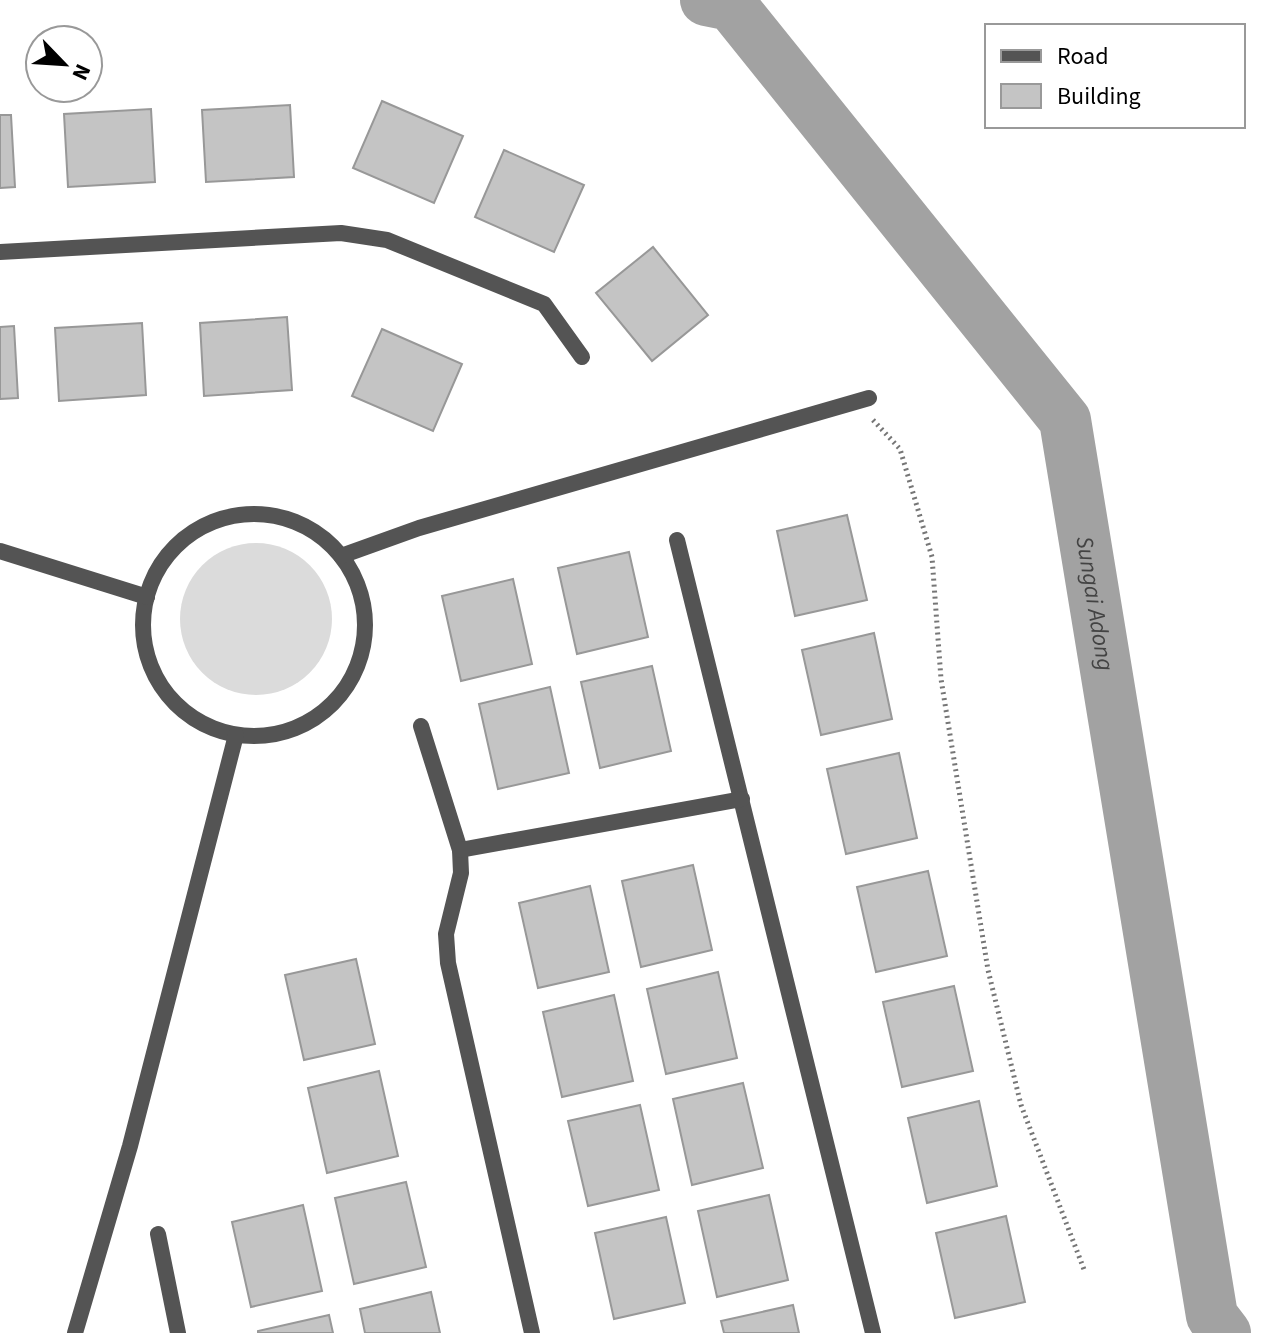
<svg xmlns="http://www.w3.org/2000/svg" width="1269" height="1333" font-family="'Source Sans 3',sans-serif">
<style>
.green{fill:#dbdbdb}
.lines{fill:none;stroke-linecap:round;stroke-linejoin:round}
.river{stroke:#a2a2a2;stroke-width:52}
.building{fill:#c4c4c4;stroke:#989898;stroke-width:2}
.path{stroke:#767676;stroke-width:5;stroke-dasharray:2 4;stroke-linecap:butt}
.minor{stroke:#545454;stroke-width:16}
.labels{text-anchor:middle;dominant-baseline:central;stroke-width:7;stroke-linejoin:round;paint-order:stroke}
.water-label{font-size:24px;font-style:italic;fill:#434343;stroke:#fff}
</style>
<rect width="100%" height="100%" fill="#fff"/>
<circle class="green" cx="256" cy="619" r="76"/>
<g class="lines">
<path class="river" id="s1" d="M706 0 731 5 1065 420 1212 1316 1225 1333"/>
</g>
<g class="building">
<path d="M382 101 463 136 434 203 353 168Z"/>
<path d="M290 105 294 177 206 182 202 110Z"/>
<path d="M151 109 155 182 68 187 64 114Z"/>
<path d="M0 115H11L15 187 0 188Z"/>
<path d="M504 150 584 185 554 252 475 217Z"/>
<path d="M653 247 708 315 652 361 596 293Z"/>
<path d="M287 317 292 390 204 396 200 323Z"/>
<path d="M142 323 146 395 59 401 55 328Z"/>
<path d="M14 326 18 398 0 399V327Z"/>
<path d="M382 329 462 364 433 431 352 396Z"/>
<path d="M847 515 867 600 795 616 777 531Z"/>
<path d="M629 552 648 637 577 654 558 568Z"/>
<path d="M513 579 532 664 461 681 442 596Z"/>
<path d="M874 633 892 719 821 735 802 650Z"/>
<path d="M652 666 671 751 600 768 581 682Z"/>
<path d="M550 687 569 773 498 789 479 704Z"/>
<path d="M899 753 917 838 846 854 827 769Z"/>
<path d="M693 865 712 950 641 967 622 881Z"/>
<path d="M928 871 947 956 876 972 857 887Z"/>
<path d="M590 886 609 972 538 988 519 903Z"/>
<path d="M356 959 375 1044 304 1060 285 975Z"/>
<path d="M718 972 737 1058 666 1074 647 989Z"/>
<path d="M954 986 973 1071 902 1087 883 1002Z"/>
<path d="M614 995 633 1081 562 1097 543 1012Z"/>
<path d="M379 1071 398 1156 327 1173 308 1088Z"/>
<path d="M743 1083 763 1168 692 1185 673 1099Z"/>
<path d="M979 1101 997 1186 927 1203 908 1118Z"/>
<path d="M640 1105 659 1190 588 1206 568 1121Z"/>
<path d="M406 1182 426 1267 354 1284 335 1198Z"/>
<path d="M769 1195 788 1280 717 1297 698 1211Z"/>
<path d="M303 1205 322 1291 251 1307 232 1222Z"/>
<path d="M1006 1216 1025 1302 955 1318 936 1233Z"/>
<path d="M666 1217 685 1303 614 1319 595 1233Z"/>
<path d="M431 1292 440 1333H365L360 1309Z"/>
<path d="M793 1305 799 1333H724L721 1321Z"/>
<path d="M329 1315 333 1333H258V1331Z"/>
</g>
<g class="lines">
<path class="path" d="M873 420 900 449 932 557 941 679 988 970 1021 1105 1085 1272"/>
<g class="minor">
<path d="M0 252 341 233 387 240 544 304 582 357"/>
<circle cx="254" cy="625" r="111"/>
<path d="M677 540 873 1333"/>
<path d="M0 551 147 597"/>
<path d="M341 556 419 528 869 398"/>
<path d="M421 726 460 850 461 873 446 934 448 963 532 1333"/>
<path d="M460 850 742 799"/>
<path d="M158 1234 178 1333"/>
<path d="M75 1333 130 1146 236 735"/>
</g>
</g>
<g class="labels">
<g class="water-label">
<text stroke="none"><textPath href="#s1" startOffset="744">Sungai Adong</textPath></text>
</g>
</g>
<rect x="985" y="24" width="260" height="104" fill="#ffffff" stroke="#999999" stroke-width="2"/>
<rect x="1001" y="50" width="40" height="12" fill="#545454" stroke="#999999" stroke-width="2"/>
<text x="1057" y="64" font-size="24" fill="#000000">Road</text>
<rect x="1001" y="84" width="40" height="24" fill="#c4c4c4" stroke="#999999" stroke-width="2"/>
<text x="1057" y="104" font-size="24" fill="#000000">Building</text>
<g transform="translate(64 64) rotate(115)"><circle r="38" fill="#ffffff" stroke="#999999" stroke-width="2"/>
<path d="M0-6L14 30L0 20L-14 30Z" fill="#000000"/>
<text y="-12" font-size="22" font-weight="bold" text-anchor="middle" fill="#000000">N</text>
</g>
</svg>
